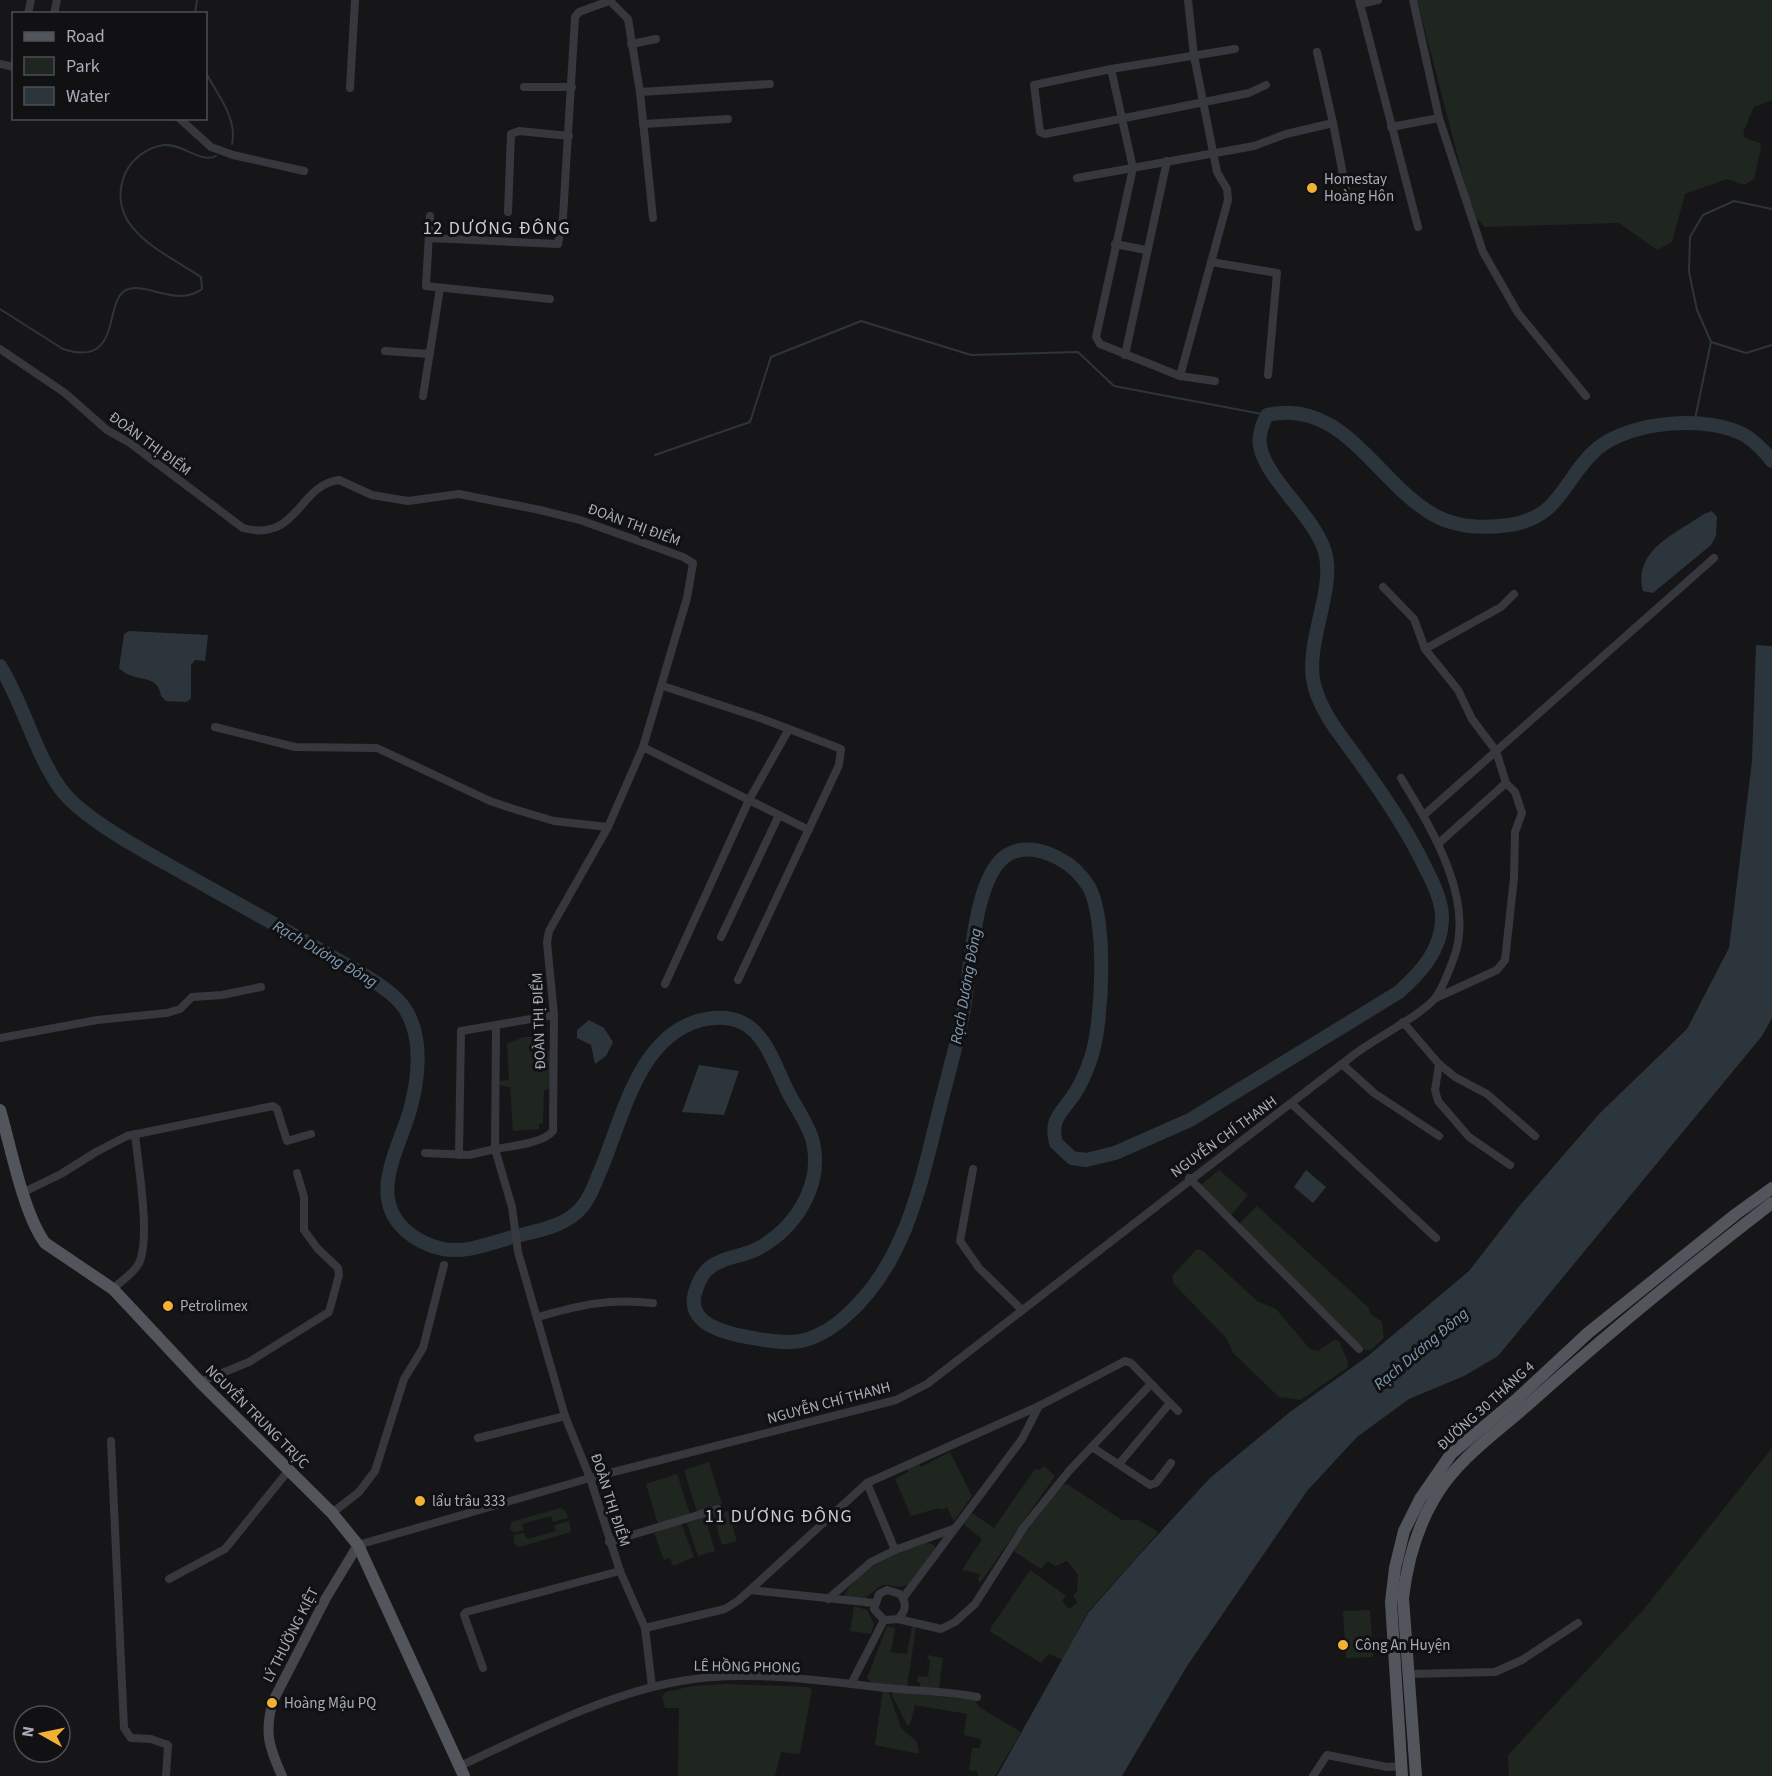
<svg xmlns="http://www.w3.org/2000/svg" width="1772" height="1776" font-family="'Source Sans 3',sans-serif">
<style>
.green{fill:#1e261f}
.water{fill:#2c353c}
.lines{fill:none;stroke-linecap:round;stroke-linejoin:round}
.stream{stroke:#2c353c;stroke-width:2}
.river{stroke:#2c353c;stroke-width:14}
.street{stroke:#37383d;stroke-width:8}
.secondary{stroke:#45474d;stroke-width:10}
.primary{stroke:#53555c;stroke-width:12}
.poi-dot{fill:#f2b134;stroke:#111113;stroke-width:2}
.labels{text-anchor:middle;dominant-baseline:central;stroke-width:6;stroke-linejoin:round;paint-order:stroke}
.poi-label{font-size:15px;fill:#a8adb8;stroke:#111113;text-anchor:start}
.street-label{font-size:15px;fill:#a8adb8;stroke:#111113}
.water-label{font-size:16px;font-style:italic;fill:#7f9bb3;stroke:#111113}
.quarter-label{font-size:18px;letter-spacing:1.5px;fill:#c9ccd4;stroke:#111113}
</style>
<rect width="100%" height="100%" fill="#161618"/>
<g class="green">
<path d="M1417 0H1772V100L1754 107 1743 133 1745 138 1760 143 1761 147 1754 179 1744 185 1727 179 1685 194 1672 242 1657 250 1619 223 1485 227 1473 215Z"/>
<path d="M539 1036 540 1050H550L551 1089 544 1090 543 1123 539 1124V1129L513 1131 510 1087 499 1085V1081L509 1080 507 1044 523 1037Z"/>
<path d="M1219 1170 1248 1195 1231 1215 1201 1185Z"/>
<path d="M1257 1206 1368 1307 1371 1314 1382 1322 1384 1338 1371 1350H1365L1242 1229 1240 1223Z"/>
<path d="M1197 1249 1203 1251 1257 1301 1276 1309 1310 1349 1318 1351 1334 1340 1339 1341 1348 1362 1347 1368 1301 1400 1279 1397 1233 1353 1227 1339 1173 1283V1275Z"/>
<path d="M1772 1448V1776H1509L1508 1755 1644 1609Z"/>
<path d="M950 1452 972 1496 954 1521 947 1507 941 1510 939 1508 911 1516 895 1479 908 1472 906 1467 918 1462 921 1467Z"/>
<path d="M709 1462 722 1504 697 1512 684 1470Z"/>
<path d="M1044 1466 1055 1476 980 1583 978 1579 980 1574 962 1570 982 1539 963 1524 972 1513 994 1528 1035 1469 1040 1470Z"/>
<path d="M677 1474 690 1514 658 1524 646 1484Z"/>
<path d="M1067 1484 1122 1520H1138L1157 1531V1534L1087 1613 1062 1660 1049 1654 1041 1663 991 1632 990 1629 1030 1570 1066 1596 1062 1601 1069 1609 1077 1603 1073 1595 1077 1592 1078 1574 1067 1561 1055 1566 1048 1561 1041 1569 1015 1552 1014 1547 1060 1486Z"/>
<path d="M560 1508 566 1511 568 1518 553 1522 551 1516 522 1524 524 1530 514 1533 510 1529 511 1522Z"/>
<path d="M728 1511 737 1541 722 1545 713 1515Z"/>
<path d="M705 1517 715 1551 698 1556 687 1523Z"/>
<path d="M569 1521 571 1532 519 1547 514 1544V1535L524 1533 527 1539 556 1531 554 1525Z"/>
<path d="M681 1523 694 1557 673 1566 670 1558 664 1560 654 1533Z"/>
<path d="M926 1543 933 1544 935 1548 908 1585C884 1591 890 1575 866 1598L843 1597C861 1566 895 1553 926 1543Z"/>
<path d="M854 1606 867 1610 874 1624 871 1634 850 1631Z"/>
<path d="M1370 1610 1373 1657 1346 1658 1343 1611Z"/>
<path d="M887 1626 895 1628 891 1652 907 1654 912 1627H916L907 1687C894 1686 876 1688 867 1678Z"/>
<path d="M928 1655 943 1658 939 1689 920 1687V1683L917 1682 918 1676 928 1677 930 1660 927 1659Z"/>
<path d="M725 1684 808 1687 812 1690 800 1754 781 1752 775 1776H678L679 1708H665L662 1697 665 1692 693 1686Z"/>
<path d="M883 1690H888L901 1728 917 1742 919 1754 875 1745Z"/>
<path d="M894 1692 975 1700 979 1707 1021 1732 995 1776H978V1772L969 1770 972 1748H980L981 1739 964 1735 967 1714 915 1705 910 1725H907L892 1695Z"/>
</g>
<g class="water">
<path d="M1712 511 1717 517 1716 536 1711 545 1653 593 1643 591C1633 550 1675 534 1704 514Z"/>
<path d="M129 631 208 635 205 661 195 660 191 665V698L187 702 166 701 161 696C158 672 134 684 119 668L124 634Z"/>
<path d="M1756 645 1772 646V1018L1762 1036 1498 1356 1464 1376 1409 1399 1357 1437 1307 1491 1187 1666 1122 1776H997L1088 1613 1141 1553 1210 1478 1290 1412 1368 1356 1469 1271 1521 1204 1600 1113 1687 1029 1729 948 1752 761Z"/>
<path d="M589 1020 604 1028 613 1042 606 1056 595 1064 591 1045 577 1038V1030Z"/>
<path d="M699 1065 739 1071 724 1115 682 1112Z"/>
<path d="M1306 1170 1326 1187 1313 1203 1294 1187Z"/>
</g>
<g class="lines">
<g class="stream">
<path d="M195 14 197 0"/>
<path d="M206 73C217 94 238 119 232 144"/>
<path d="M0 309 63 349C123 369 103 301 126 290 145 281 177 308 202 289L201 277C164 252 103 228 125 174 131 159 148 147 164 145 181 143 202 164 216 156"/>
<path d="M1711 342 1746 353 1772 345"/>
<path d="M1694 424 1711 342 1697 310 1689 272 1690 237 1703 215 1734 201 1772 209"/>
<path d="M655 455 750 422 771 357 861 321 971 355 1078 352 1114 386 1267 415"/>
</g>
<path class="river" d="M0 666C24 705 34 751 60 788 83 820 148 853 183 873 245 908 308 942 369 978 384 988 400 998 408 1014 423 1042 418 1081 410 1110 399 1149 368 1196 405 1230 415 1239 429 1246 443 1249 466 1253 484 1245 506 1239 528 1232 559 1229 576 1213 587 1204 593 1189 598 1176 622 1123 636 1037 701 1020 714 1017 729 1016 743 1023 767 1035 777 1071 789 1094 797 1109 809 1126 813 1142 823 1186 795 1229 757 1249 742 1257 721 1257 708 1269 704 1272 698 1283 697 1287 684 1318 712 1329 737 1335 754 1338 772 1343 790 1342 811 1342 832 1329 847 1315 902 1266 919 1193 936 1123 945 1085 957 1046 964 1008 971 970 973 877 1007 855 1023 845 1043 850 1058 858 1072 865 1081 874 1089 887 1107 920 1103 1022 1091 1058 1087 1070 1080 1086 1073 1096 1060 1114 1050 1120 1056 1143L1072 1158 1086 1160 1115 1153 1190 1120 1399 992C1420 973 1441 951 1442 920 1443 903 1434 884 1426 869 1408 831 1384 796 1359 761 1343 738 1323 716 1315 688 1302 645 1338 588 1324 549 1312 514 1266 479 1260 446 1258 435 1262 425 1267 415 1340 398 1374 476 1426 510 1450 527 1481 529 1509 525 1562 518 1564 476 1598 448 1631 421 1709 414 1746 436 1755 442 1766 453 1772 461"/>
<g class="street">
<path d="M609 0 628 19 640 92 653 218"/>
<path d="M1359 0 1418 227"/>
<path d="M1413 0 1439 118 1483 252 1518 313 1586 396"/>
<path d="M1360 4 1378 0"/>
<path d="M28 14 31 0"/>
<path d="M54 14 57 0"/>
<path d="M631 44 656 39"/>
<path d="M1235 49 1111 69 1034 85 1040 132 1045 134 1249 93 1266 85"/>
<path d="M0 64 14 67"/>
<path d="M1111 69 1133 168 1096 337 1100 344 1180 376 1228 200 1227 189 1217 172 1194 56 1188 0"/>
<path d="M524 87H572"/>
<path d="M350 88 355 0"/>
<path d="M640 92 770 84"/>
<path d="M179 118 211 147 233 155 304 171"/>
<path d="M1333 123 1346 190"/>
<path d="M643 124 728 119"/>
<path d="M1391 127 1439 118"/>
<path d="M1077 178 1254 146 1286 134 1333 123 1317 52"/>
<path d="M508 212 511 134 519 131 569 136"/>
<path d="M430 216 426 286 550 299"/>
<path d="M429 238 558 244 563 217 575 17 579 12 609 1"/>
<path d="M1115 244 1146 250"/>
<path d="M1211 262 1277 273 1268 375"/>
<path d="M0 349 65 393 107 430 130 443 243 528C298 543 298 485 339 480L372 495 408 501 459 494 540 510 580 520 683 557 693 563 687 598 643 747 608 827 549 931 547 942 554 1015 553 1131C542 1144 511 1146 495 1149L512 1207 518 1252 565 1416 590 1478 620 1571 645 1628 652 1687"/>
<path d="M385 351 430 354"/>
<path d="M1125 355 1167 161"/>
<path d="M1180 376 1215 381"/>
<path d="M423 396 440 288"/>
<path d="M1383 587 1414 619 1425 649 1458 690 1472 719 1496 751 1506 783 1515 792 1522 813 1515 832 1514 878 1505 960 1497 970 1436 998"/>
<path d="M1425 649 1501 607 1514 594"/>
<path d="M663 686 760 718 831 745 841 749 839 765 738 980"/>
<path d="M215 727 295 747 377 748 490 801 517 810 554 821 608 827"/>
<path d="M643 747 809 830"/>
<path d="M1424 815 1714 558"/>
<path d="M1439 843 1506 783"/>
<path d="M721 937 779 815"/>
<path d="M665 984 749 800 789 729"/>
<path d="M1403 1022 1439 1064 1455 1077 1487 1094 1535 1136"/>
<path d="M0 1038 97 1020 167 1013 180 1009 192 997 222 995 261 987"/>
<path d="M1342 1064 1374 1093 1439 1136"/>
<path d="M1439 1064 1435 1090 1438 1101 1469 1137 1510 1165"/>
<path d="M1292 1104 1436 1238"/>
<path d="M425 1153 469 1155 495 1149 496 1027"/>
<path d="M459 1155 461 1031 554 1015"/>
<path d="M973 1169 960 1241 979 1268 1022 1310"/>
<path d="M1189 1178 1359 1349"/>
<path d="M24 1192 61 1174 96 1152 127 1136 273 1106 277 1109 287 1141 311 1134"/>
<path d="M113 1289C121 1281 134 1273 139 1263 151 1238 138 1164 135 1134"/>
<path d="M538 1317C580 1305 609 1298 653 1303"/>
<path d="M200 1382 249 1362 329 1312 339 1275 338 1268 317 1248 304 1230V1197L297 1173"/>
<path d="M1170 1403 1178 1411"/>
<path d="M478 1438 565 1416"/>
<path d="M111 1441 124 1728 131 1738 151 1739 168 1745 166 1776"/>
<path d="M1092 1447 1150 1485 1156 1483 1171 1463"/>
<path d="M867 1483 895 1550"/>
<path d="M332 1513 359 1492 375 1471 404 1379 423 1348 444 1265"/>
<path d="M609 1542 718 1509"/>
<path d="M358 1545 590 1478 896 1400 927 1384C1068 1275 1209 1165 1351 1057 1370 1041 1424 1014 1436 997 1443 987 1449 971 1453 960 1477 901 1430 826 1401 778"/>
<path d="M169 1579 225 1549 289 1470"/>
<path d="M750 1590 874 1603"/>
<path d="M903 1598 1022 1439 1039 1406"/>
<path d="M828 1599 871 1562 895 1550 953 1529"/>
<path d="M898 1619C906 1611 907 1603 900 1594L887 1590 879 1594 874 1609 884 1620 898 1619 941 1629 955 1622 975 1604 1024 1527 1069 1471 1150 1385"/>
<path d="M645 1628 725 1609 739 1600 867 1483 1039 1406 1125 1361 1131 1363 1170 1403 1119 1464"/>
<path d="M483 1668 464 1615 466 1612 620 1571"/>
<path d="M1409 1674 1495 1672 1522 1660 1578 1623"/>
<path d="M851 1684 884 1620"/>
<path d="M460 1766C529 1734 605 1694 681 1681 744 1669 822 1681 886 1688 917 1691 947 1691 977 1697"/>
<path d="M1313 1776 1327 1755 1387 1767 1401 1766"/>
</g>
<path class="secondary" d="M282 1776C269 1747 264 1733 273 1701L326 1598 358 1545"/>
<g class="primary">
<path d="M0 1110C11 1147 23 1213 45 1243L113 1289 200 1382 332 1513 358 1545 464 1776"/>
<path d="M1402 1776 1391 1602 1395 1568 1404 1531 1420 1499 1451 1454 1518 1398 1588 1333 1736 1214 1772 1188"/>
<path d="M1416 1776 1403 1598C1407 1563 1416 1530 1434 1499 1457 1459 1496 1433 1530 1403 1608 1333 1689 1267 1772 1203"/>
</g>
</g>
<g class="poi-dot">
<circle cx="1312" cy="188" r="6"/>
<circle cx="168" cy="1306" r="6"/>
<circle cx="420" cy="1501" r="6"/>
<circle cx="1343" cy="1645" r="6"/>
<circle cx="272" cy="1703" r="6"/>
</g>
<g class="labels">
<g class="poi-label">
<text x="1324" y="179">Homestay<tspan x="1324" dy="17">Hoàng Hôn</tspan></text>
<text x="180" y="1306">Petrolimex</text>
<text x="432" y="1501">lẩu trâu 333</text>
<text x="1355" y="1645">Công An Huyện</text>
<text x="284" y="1703">Hoàng Mậu PQ</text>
</g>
<g class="street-label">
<text transform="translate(150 444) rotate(36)">ĐOÀN THỊ ĐIỂM</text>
<text transform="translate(634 525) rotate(20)">ĐOÀN THỊ ĐIỂM</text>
<text transform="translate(539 1021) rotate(-92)">ĐOÀN THỊ ĐIỂM</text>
<text transform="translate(1224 1137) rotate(-36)">NGUYỄN CHÍ THANH</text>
<text transform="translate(829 1403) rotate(-15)">NGUYỄN CHÍ THANH</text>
<text transform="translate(1486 1406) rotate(-42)">ĐƯỜNG 30 THÁNG 4</text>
<text transform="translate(257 1417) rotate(45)">NGUYỄN TRUNG TRỰC</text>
<text transform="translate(610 1500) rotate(72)">ĐOÀN THỊ ĐIỂM</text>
<text transform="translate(291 1635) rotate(-63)">LÝ THƯỜNG KIỆT</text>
<text transform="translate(747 1667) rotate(1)">LÊ HỒNG PHONG</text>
</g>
<g class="water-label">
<text transform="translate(325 954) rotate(30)">Rạch Dương Đông</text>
<text transform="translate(966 986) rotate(-80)">Rạch Dương Đông</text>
<text transform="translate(1421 1349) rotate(-40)">Rạch Dương Đông</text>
</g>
<g class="quarter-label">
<text x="497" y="228">12 DƯƠNG ĐÔNG</text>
<text x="779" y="1516">11 DƯƠNG ĐÔNG</text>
</g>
</g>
<rect x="12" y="12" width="195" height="108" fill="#111113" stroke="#4d4f55" stroke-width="1.5"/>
<rect x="24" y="32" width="30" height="9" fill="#53555c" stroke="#4d4f55" stroke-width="1.5"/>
<text x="66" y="42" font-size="18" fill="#a8adb8">Road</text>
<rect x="24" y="57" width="30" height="18" fill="#1e261f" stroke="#4d4f55" stroke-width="1.5"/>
<text x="66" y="72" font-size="18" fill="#a8adb8">Park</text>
<rect x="24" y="87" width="30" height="18" fill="#2c353c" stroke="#4d4f55" stroke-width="1.5"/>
<text x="66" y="102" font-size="18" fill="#a8adb8">Water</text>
<g transform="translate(42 1734) rotate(279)"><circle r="28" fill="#111113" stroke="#4d4f55" stroke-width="1.5"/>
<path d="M0-4.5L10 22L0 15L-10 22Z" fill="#f2b134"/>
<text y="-9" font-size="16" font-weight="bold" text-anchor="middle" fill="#a8adb8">N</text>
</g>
</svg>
